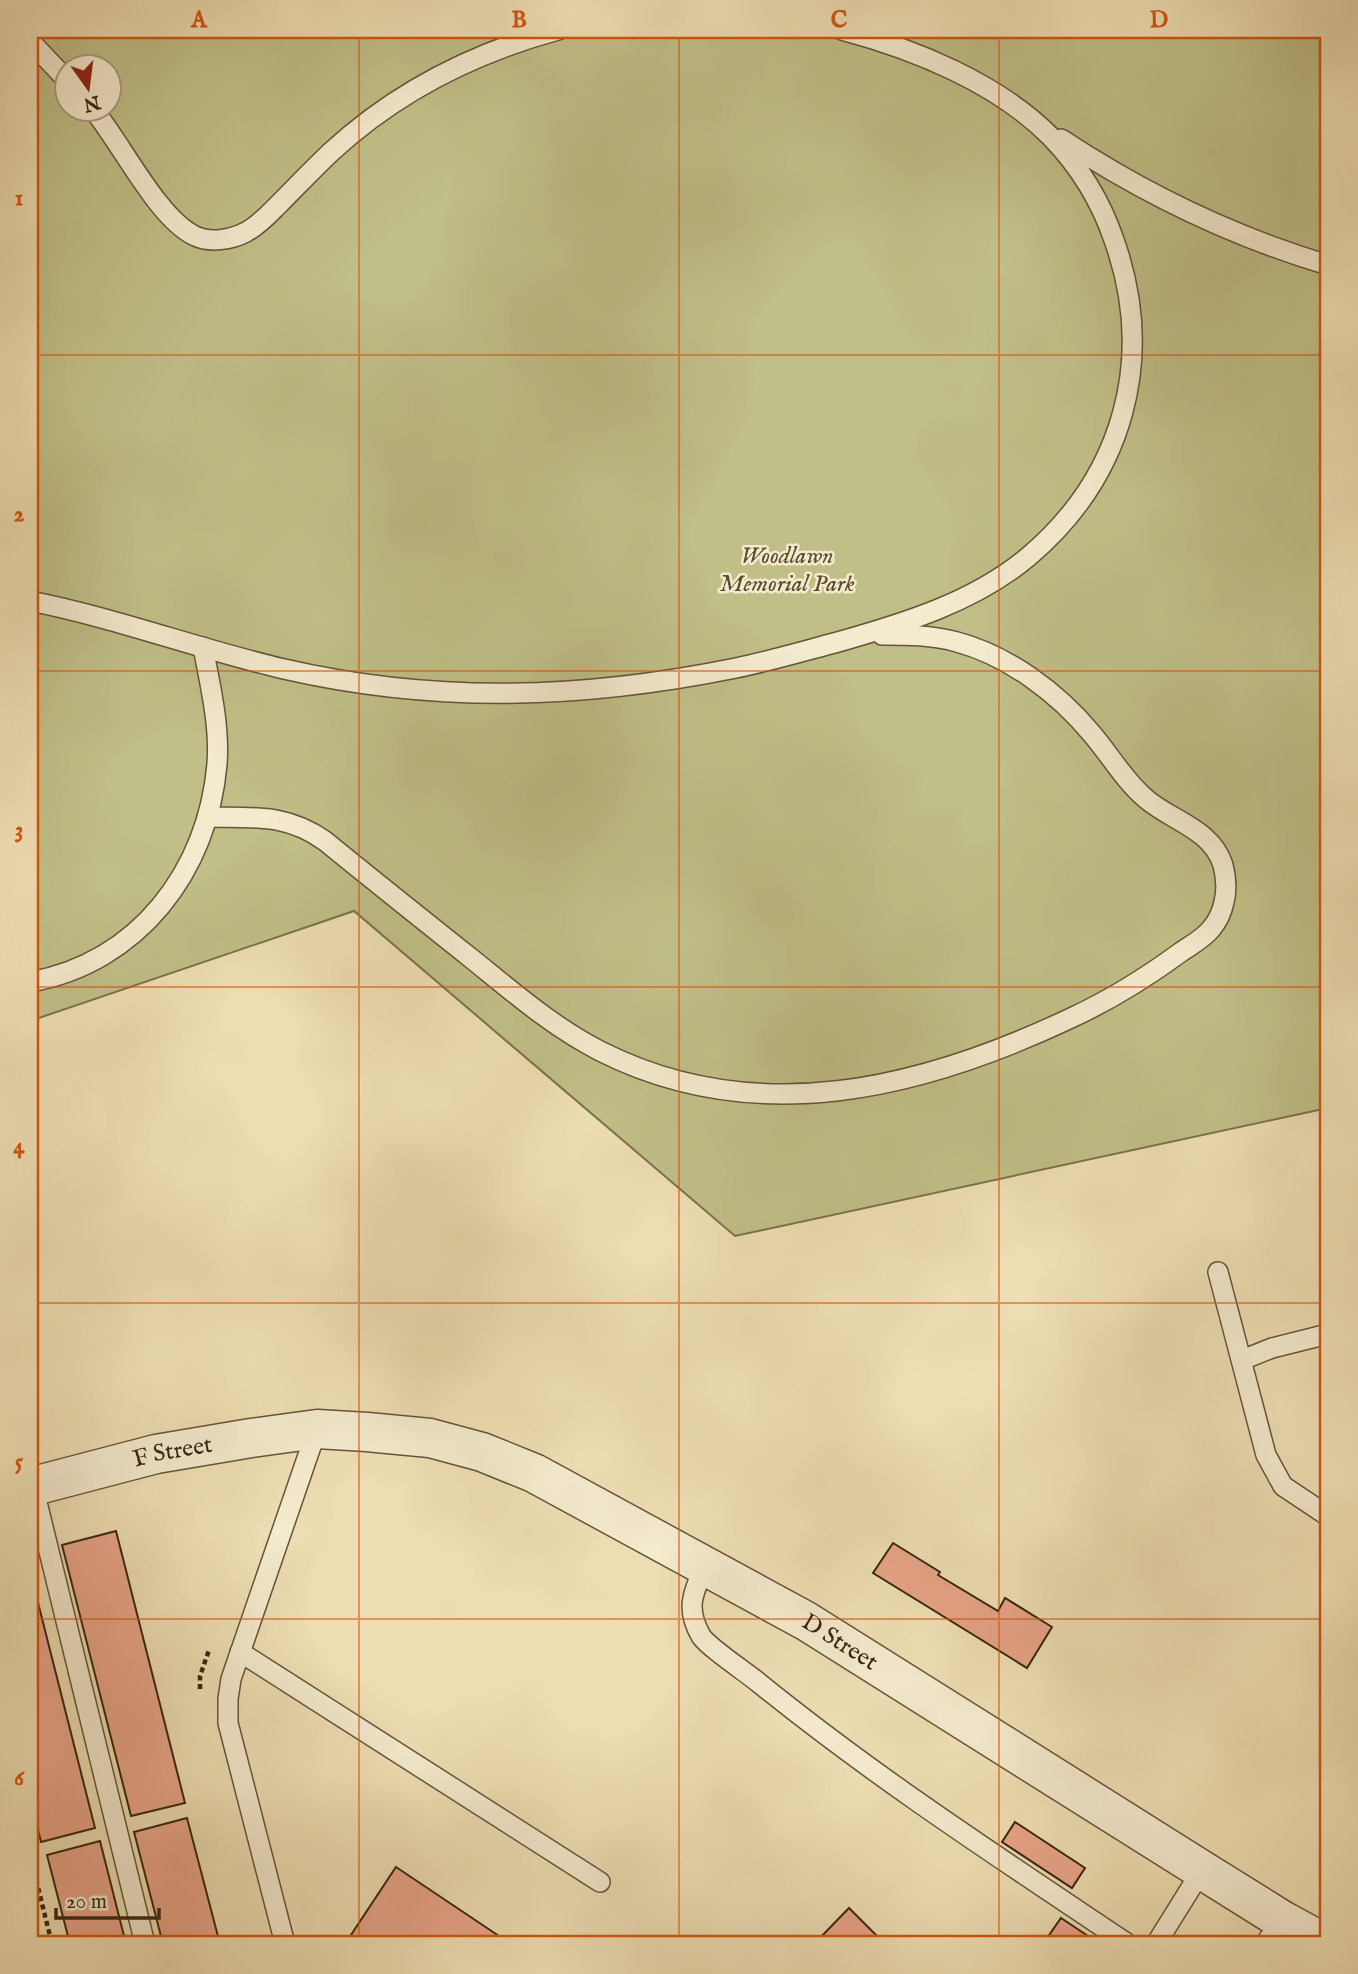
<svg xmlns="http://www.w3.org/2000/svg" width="1358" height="1974" font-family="'IM FELL English',serif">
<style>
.green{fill:#c0bf87;stroke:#7c724c;stroke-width:2;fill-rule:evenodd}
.building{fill:#e8a488;stroke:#372610;stroke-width:2}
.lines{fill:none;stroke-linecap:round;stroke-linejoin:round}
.service-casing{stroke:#655439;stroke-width:22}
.minor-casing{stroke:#655439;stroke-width:41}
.path{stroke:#372610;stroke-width:4.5;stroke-dasharray:5 3.5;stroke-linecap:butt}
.service{stroke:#f4eace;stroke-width:19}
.minor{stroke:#f4eace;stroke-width:38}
.grid{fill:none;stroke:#d6540c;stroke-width:2;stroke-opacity:0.55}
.labels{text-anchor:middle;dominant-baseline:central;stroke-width:5;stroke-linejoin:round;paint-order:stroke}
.park-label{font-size:24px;font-style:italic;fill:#594c2e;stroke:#f4eace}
.street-label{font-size:24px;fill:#372610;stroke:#f4eace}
.neatline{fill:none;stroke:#d6540c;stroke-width:2.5}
.grid-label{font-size:23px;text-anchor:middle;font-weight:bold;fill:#d6540c}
</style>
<rect width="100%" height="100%" fill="#eedeb3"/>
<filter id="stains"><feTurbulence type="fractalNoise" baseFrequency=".00286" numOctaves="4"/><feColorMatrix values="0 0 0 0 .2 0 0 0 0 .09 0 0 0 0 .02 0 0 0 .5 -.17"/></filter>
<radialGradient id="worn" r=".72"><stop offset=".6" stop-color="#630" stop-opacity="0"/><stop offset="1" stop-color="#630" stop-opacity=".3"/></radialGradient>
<path class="green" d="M30 30H1328V1108L735 1236 354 911 30 1021ZM66 66H108V108H66Z"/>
<g class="building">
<path d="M116 1531 185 1803 131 1816 62 1545Z"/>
<path d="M893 1543 940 1572 938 1575 998 1611 1005 1598 1052 1627 1027 1668 873 1573Z"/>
<path d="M30 1571 95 1828 41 1842 30 1796Z"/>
<path d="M187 1818 220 1944H163L134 1832Z"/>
<path d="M1015 1822 1085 1868 1072 1888 1002 1842Z"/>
<path d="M100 1841 126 1944H70L47 1855Z"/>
<path d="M396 1867 511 1944H345Z"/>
<path d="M849 1908 885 1944H814Z"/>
<path d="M1061 1918 1100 1944H1043Z"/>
</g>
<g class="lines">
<g class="service-casing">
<g id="service">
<path d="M30 41 66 79"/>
<path d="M92 108C121 142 157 218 195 236 210 243 231 240 246 232 258 226 269 214 278 205 296 187 313 169 331 152 396 92 473 53 558 30"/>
<path d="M1061 139C1143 193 1234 237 1328 265"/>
<path d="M30 601C116 618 198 649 284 669 437 704 583 699 736 668 770 661 804 651 838 642 905 623 974 602 1028 557 1124 476 1156 358 1114 240 1101 202 1079 166 1051 137 998 83 914 49 842 30"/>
<path d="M208 817C253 818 286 813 325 841 374 881 423 920 472 959 513 992 553 1027 600 1051 756 1130 921 1089 1071 1018 1110 1000 1147 977 1181 952 1191 945 1203 939 1211 929 1217 922 1222 912 1224 902 1227 890 1226 877 1223 865 1211 828 1171 821 1145 798 1124 780 1110 755 1092 734 1058 693 1009 656 957 642 933 635 907 635 882 635"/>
<path d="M30 982C138 963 208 871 217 764 220 725 210 685 203 647"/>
<path d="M1218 1272 1266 1455 1283 1486 1328 1516"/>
<path d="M1242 1360 1272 1348 1328 1334"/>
<path d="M33 1486 145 1944"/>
<path d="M705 1566C693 1593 685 1608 701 1636 708 1647 747 1673 759 1683 875 1777 1001 1859 1125 1942"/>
<path d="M240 1652 600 1882"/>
<path d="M285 1944 228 1723V1699L231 1679 317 1429"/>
<path d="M1156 1944 1202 1870"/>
<path d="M1265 1944 1282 1920"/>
</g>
</g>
<g class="minor-casing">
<g id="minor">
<path id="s1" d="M30 1487 156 1454 251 1438 317 1429 367 1432 430 1438 482 1452 534 1473 806 1621 1202 1870 1282 1920 1326 1944"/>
</g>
</g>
<g class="path">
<path d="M200 1689V1676L209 1650"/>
<path d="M30 1855 52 1944"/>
</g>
<use href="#service" class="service"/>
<use href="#minor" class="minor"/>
</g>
<path class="grid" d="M359 30V1944M679 30V1944M999 30V1944M30 355H1328M30 671H1328M30 987H1328M30 1303H1328M30 1619H1328"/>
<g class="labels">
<g class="park-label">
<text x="787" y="556">Woodlawn<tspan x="787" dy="28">Memorial Park</tspan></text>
</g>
<g class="street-label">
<text stroke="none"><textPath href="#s1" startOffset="147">F Street</textPath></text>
<text stroke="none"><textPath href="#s1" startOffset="866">D Street</textPath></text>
</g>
</g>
<rect width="1358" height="1974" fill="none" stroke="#eedeb3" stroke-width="77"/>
<g transform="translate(88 88) rotate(166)"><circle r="33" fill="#f4eace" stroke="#a89c82" stroke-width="2"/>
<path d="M0-5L12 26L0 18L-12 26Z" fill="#8f2418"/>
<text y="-10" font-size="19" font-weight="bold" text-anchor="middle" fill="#372610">N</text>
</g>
<path d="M56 1908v10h103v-10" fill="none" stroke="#372610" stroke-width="3.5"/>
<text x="66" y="1908" font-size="21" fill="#372610" stroke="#f4eace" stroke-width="5" paint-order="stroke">20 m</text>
<rect x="38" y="38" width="1282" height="1898" class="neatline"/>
<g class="grid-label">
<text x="199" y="27">A</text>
<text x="519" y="27">B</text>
<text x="839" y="27">C</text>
<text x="1159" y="27">D</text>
<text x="19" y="205">1</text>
<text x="19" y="521">2</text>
<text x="19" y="837">3</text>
<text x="19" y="1153">4</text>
<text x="19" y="1469">5</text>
<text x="19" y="1785">6</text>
</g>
<rect width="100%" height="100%" filter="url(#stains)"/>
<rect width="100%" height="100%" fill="url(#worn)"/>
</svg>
